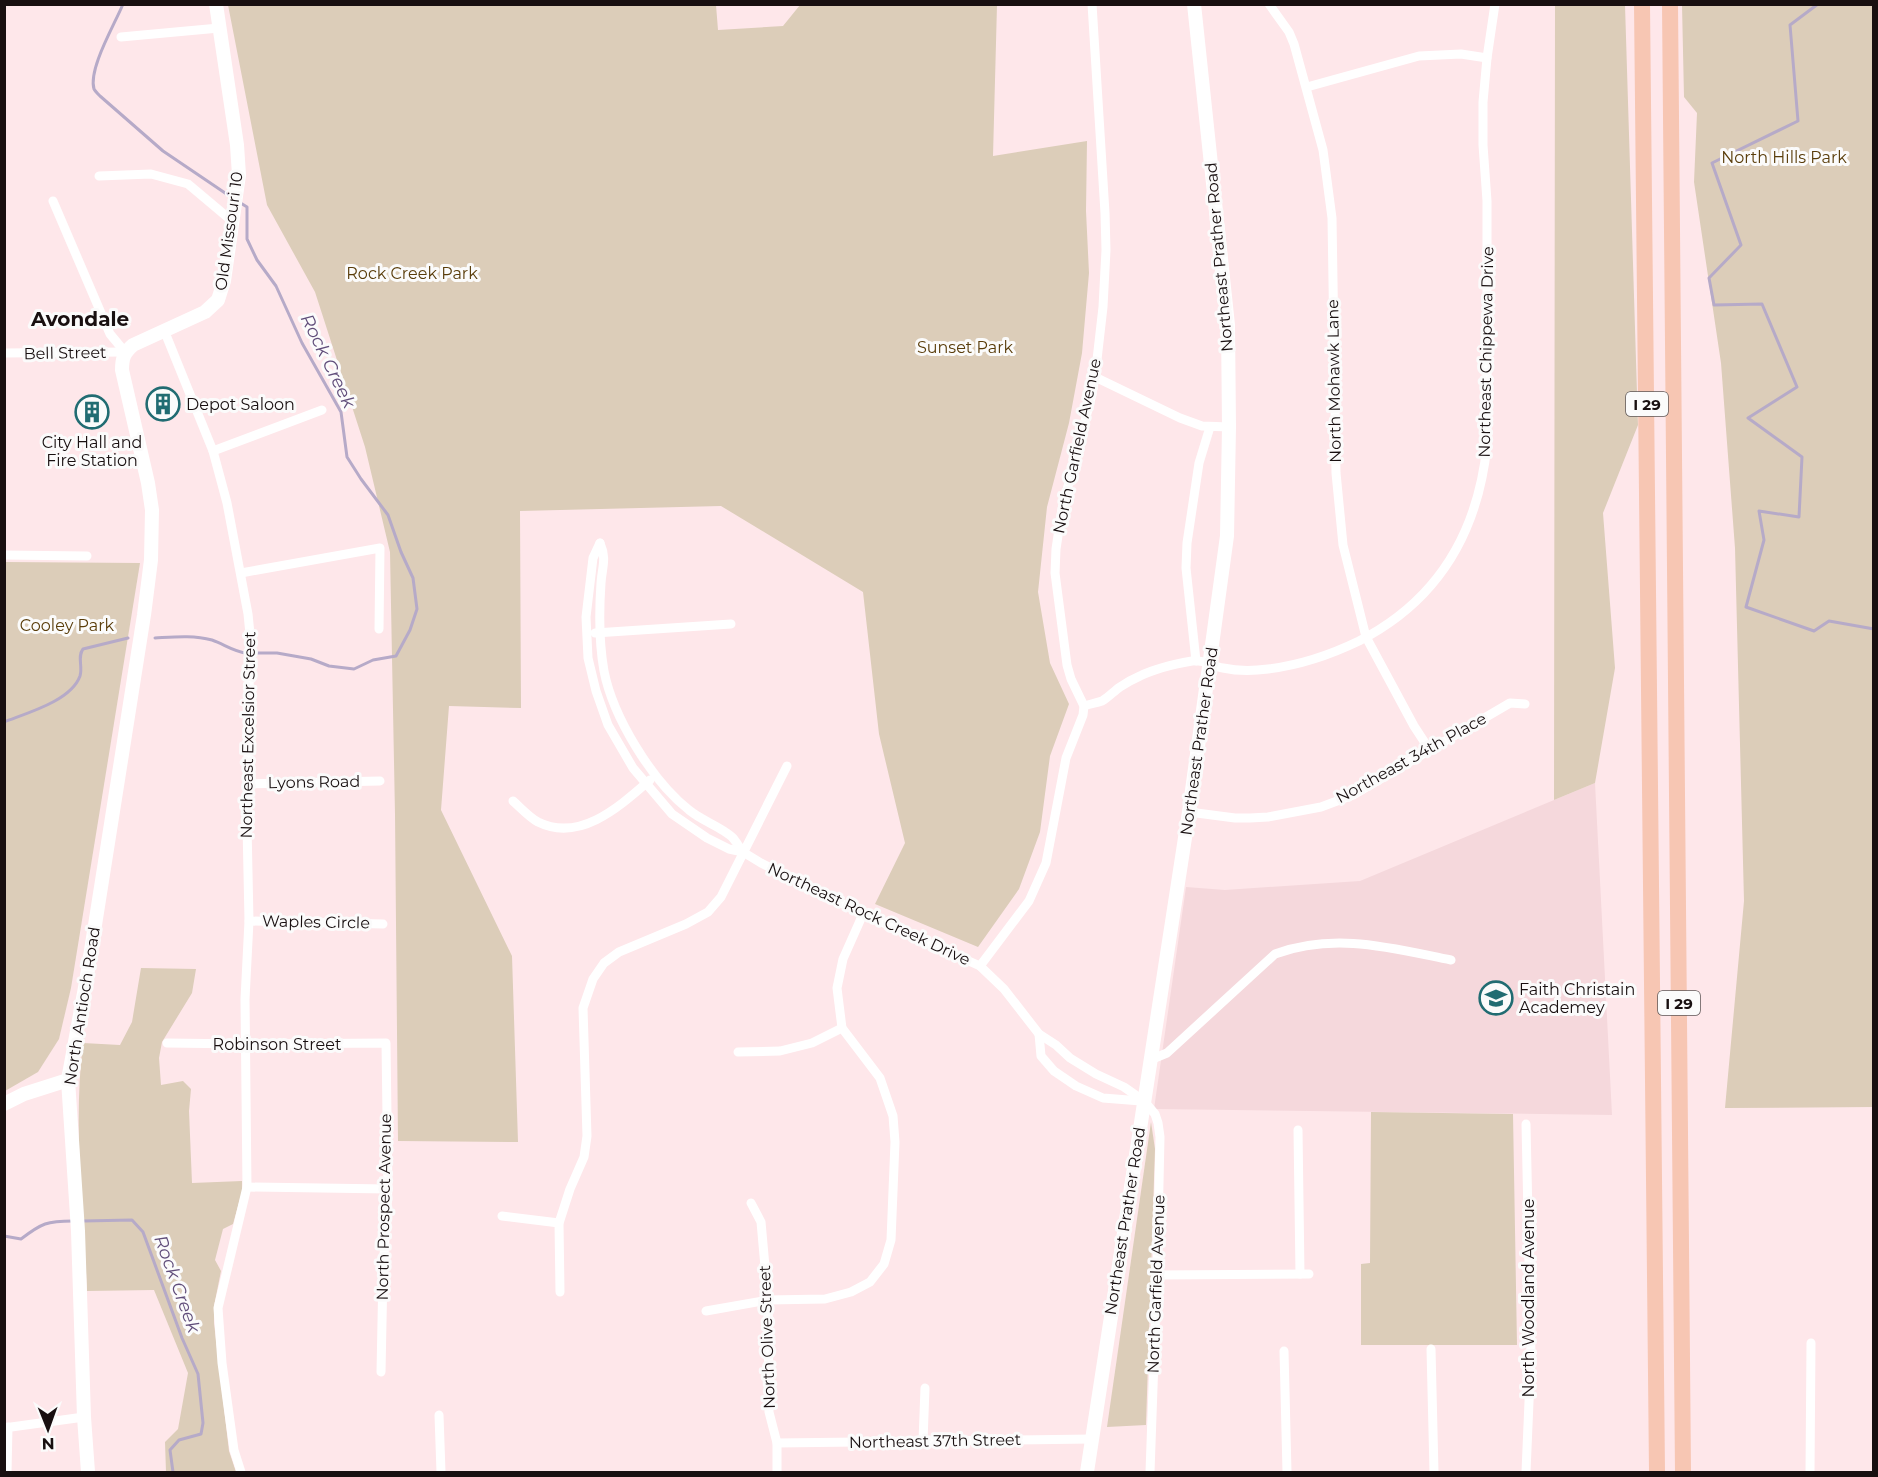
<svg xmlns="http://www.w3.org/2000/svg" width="1878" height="1477" font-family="Montserrat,sans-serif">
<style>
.built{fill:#f5d8dc}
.green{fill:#dccdb9}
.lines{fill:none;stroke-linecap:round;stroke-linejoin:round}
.stream{stroke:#b6aac8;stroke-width:3}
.street{stroke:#fff;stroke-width:9}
.secondary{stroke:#fff;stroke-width:14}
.highway{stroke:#f7c6b3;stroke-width:16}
.labels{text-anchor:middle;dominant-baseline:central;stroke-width:6;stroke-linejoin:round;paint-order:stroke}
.shield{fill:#fbfbfb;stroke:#5c5656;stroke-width:1.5}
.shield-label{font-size:15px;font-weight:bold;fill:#180f10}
.park-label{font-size:16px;fill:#593c09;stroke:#fbfbfb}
.street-label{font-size:16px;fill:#180f10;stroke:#fbfbfb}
.poi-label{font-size:16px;fill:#180f10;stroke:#fbfbfb;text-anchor:start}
.water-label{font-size:18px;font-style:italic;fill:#604d7a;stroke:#fbfbfb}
.quarter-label{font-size:20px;font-weight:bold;fill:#180f10;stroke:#fbfbfb}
</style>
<rect width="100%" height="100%" fill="#fee7ea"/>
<path class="built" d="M1595 783 1612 1115 1154 1109 1186 887 1225 890 1360 881Z"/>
<g class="green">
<path d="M228 5H716L718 30 783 26 800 5H997L993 156 1087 141 1086 211 1089 273 1082 353 1069 423 1047 507 1038 592 1050 663 1069 704 1050 756 1040 832 1019 889 978 947 875 904 905 843 879 734 863 592 721 506 520 511 521 708 449 706 441 810 512 956 518 1142 398 1141 395 814 390 552 365 447 315 292 267 205Z"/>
<path d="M1555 5H1625L1638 425 1603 513 1615 668 1595 783 1554 800Z"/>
<path d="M1682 5H1873V1107L1725 1108 1744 901 1735 548 1721 363 1694 182 1697 113 1684 97Z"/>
<path d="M5 562 140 563 71 988 59 1039 38 1072 5 1091Z"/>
<path d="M141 968 196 969 192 993 162 1042 159 1058 161 1085 183 1081 191 1089 189 1111 192 1183 242 1181V1192L233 1224 223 1229 215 1260 221 1271 214 1306V1323L229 1451 236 1472H166L165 1442 178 1429 188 1373 154 1290 87 1291C83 1209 73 1125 83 1043L120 1045 132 1022Z"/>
<path d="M1371 1112 1513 1114 1517 1345H1361V1264L1370 1263Z"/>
<path d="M1151 1122 1155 1149 1146 1425 1107 1427Z"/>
</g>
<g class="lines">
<g class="stream">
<path d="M123 4C115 24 88 69 94 89 95 91 99 95 100 96L163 151 231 197"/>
<path d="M1818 4 1790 25 1798 121 1712 163 1741 245 1709 278 1714 305 1762 304 1797 387 1748 418 1802 457 1799 517 1759 511 1764 540 1746 607 1814 631 1829 621 1874 629"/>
<path d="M239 202 247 207V239L257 260 276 286 302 343 341 412 347 457 361 479 388 515 401 552 413 578 417 609 410 630 396 656 373 660 354 669 329 666 311 659 277 653H256"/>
<path d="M155 638C174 637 193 635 212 640 224 644 234 652 247 653"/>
<path d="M4 722C27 713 71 701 80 676 83 666 77 657 83 649L128 638"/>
<path d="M83 1221 132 1220 143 1232 182 1338 198 1374 203 1423 201 1434 179 1440 170 1450 173 1472"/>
<path d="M4 1236 21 1239C42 1223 47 1221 73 1221"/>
</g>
<g class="street">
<path d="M1269 4 1289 32 1294 44 1323 150 1332 218 1336 473 1343 545 1366 637 1414 726 1429 749"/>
<path d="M121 37 219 28"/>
<path d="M1307 87 1419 56 1461 54 1487 58"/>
<path d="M99 176 151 174 188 184 232 221"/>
<path d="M53 201 110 334 125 352"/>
<path d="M164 330 213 451 227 503 248 614 250 634 247 825 249 921 245 999 247 1187 218 1308 222 1363 234 1450 241 1472"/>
<path d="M4 353 125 352"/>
<path d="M1095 377 1180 418 1202 426 1229 427"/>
<path d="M213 451 322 410"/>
<path d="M600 543 593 558 586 617 588 658 596 691 608 725 633 768 672 814 707 838 729 849 743 852 761 863 863 914 980 966 1004 989 1039 1034 1056 1045 1070 1058 1096 1074 1124 1087 1144 1101 1155 1114 1158 1123 1160 1137 1157 1275 1150 1472"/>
<path d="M600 543C607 559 602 567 601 583 599 612 599 643 604 671 613 717 652 781 689 810 702 821 720 826 732 837 736 841 739 847 743 852"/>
<path d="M4 555 87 556"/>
<path d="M241 573 380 548 379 629"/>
<path d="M595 633 731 624"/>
<path d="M1196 661 1186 568 1187 543 1199 463 1210 427"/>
<path d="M1084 706C1090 704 1096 703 1102 701 1108 698 1114 691 1120 687 1126 683 1133 679 1140 676 1156 668 1175 664 1192 661 1203 659 1212 666 1223 668 1237 671 1253 671 1268 669 1301 665 1330 655 1359 641 1439 600 1478 532 1487 445V201L1483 145V102L1487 58 1495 4"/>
<path d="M248 784 380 781"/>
<path d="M513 801C521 808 529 817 538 822 580 843 620 806 650 780"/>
<path d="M1189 812 1235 818H1250L1268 817 1321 807 1353 795 1510 703 1525 704"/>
<path d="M249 921 383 924"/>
<path d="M980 966 1029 901 1046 863 1066 758 1083 715 1084 706 1071 679 1067 665 1055 573 1056 549 1062 509 1091 398 1095 377 1103 307 1106 250 1105 213 1092 4"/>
<path d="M1039 1034 1041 1056 1054 1071 1076 1086 1103 1098 1141 1101"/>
<path d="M167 1043 245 1044 386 1043 388 1189 383 1272 381 1372"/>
<path d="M738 1052 780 1051 812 1043 842 1028"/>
<path d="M1150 1060 1167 1053 1275 954C1335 932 1391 948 1451 960"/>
<path d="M1526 1124 1531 1355 1526 1472"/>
<path d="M1298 1130 1300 1274"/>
<path d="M247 1187 388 1189"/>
<path d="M751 1203 761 1222 768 1300 769 1412 777 1443V1472"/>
<path d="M502 1216 559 1223"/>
<path d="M1157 1275 1309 1274"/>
<path d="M560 1292 559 1223 570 1189 584 1157 587 1136 583 1008 593 979 604 963 619 952 686 924 708 912 721 897 787 766"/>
<path d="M706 1311 768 1300 825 1299 851 1292 870 1282 884 1264 891 1240 895 1142 893 1116 880 1078 842 1028 837 988 843 959 863 914"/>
<path d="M1431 1349 1434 1472"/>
<path d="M1284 1351 1287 1472"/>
<path d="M439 1415 441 1472"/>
<path d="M4 1428 84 1417"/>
<path d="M923 1441 925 1388"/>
<path d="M777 1443 1092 1439"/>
<path d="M7 1472 8 1427"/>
<path d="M1810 1472 1811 1343"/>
</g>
<g class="secondary">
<path d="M4 1104 24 1094 68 1080"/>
<path d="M88 1472 84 1417 78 1231 68 1080 86 982 144 615 151 560 152 510 148 483 122 370C122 358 124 353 133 345L205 312 218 300 224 281 239 175 237 145 216 4"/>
<path d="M1087 1472 1189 812 1227 536 1229 427 1228 325 1194 4"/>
</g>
<g class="highway">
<path d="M1642 4 1657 1472"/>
<path d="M1670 4 1683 1472"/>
</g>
</g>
<defs>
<g id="building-ring" transform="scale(1.725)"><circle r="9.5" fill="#fbfbfb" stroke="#216c72" stroke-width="1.5"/><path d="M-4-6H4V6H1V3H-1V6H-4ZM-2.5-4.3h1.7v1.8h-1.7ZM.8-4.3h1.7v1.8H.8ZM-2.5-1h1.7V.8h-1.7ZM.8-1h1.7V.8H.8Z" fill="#216c72"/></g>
<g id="school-ring" transform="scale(1.725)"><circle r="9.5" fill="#fbfbfb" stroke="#216c72" stroke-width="1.5"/><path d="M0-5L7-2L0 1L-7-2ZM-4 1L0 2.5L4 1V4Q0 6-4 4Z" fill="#216c72"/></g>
</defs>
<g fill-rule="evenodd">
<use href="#building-ring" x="163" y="404"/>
<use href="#building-ring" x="92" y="412"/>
<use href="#school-ring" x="1496" y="998"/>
</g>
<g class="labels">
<g class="shield">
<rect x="1626" y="392" width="42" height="24" rx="4.5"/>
<rect x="1658" y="991" width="42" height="24" rx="4.5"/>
</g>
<g class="shield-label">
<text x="1647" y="404">I 29</text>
<text x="1679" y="1003">I 29</text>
</g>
<g class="park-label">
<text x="1784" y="157">North Hills Park</text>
<text x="412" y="273">Rock Creek Park</text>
<text x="965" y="347">Sunset Park</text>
<text x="67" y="625">Cooley Park</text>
</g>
<g class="street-label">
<text transform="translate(229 231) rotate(-82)">Old Missouri 10</text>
<text transform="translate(1219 257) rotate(-95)">Northeast Prather Road</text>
<text transform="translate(1486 352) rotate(-89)">Northeast Chippewa Drive</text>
<text transform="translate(65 353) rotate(-1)">Bell Street</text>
<text transform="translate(1334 381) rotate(-91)">North Mohawk Lane</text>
<text transform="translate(1077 446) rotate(-78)">North Garfield Avenue</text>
<text transform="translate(248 735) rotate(-89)">Northeast Excelsior Street</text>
<text transform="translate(1199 741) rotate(-82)">Northeast Prather Road</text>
<text transform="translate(1411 758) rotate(-29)">Northeast 34th Place</text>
<text transform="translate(314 782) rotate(-1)">Lyons Road</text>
<text transform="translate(869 914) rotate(25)">Northeast Rock Creek Drive</text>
<text transform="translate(316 922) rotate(1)">Waples Circle</text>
<text transform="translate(82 1006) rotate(-81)">North Antioch Road</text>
<text x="277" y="1044">Robinson Street</text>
<text transform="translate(384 1207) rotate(-89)">North Prospect Avenue</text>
<text transform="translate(1125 1221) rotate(-81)">Northeast Prather Road</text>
<text transform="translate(1156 1284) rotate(-88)">North Garfield Avenue</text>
<text transform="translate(1528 1298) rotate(-90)">North Woodland Avenue</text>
<text transform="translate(767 1337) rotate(-92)">North Olive Street</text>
<text transform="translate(935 1441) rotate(-1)">Northeast 37th Street</text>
</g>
<g class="poi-label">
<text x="186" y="404">Depot Saloon</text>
<text x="92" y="442" text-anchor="middle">City Hall and<tspan x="92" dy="18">Fire Station</tspan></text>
<text x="1519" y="989">Faith Christain<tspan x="1519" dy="18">Academey</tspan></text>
</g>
<g class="water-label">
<text transform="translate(328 361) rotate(64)">Rock Creek</text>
<text transform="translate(177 1284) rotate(70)">Rock Creek</text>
</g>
<g class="quarter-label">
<text x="80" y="319">Avondale</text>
</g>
</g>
<rect width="1878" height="1477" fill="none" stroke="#180f10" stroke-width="12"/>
<g transform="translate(48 1429) rotate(179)" stroke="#fbfbfb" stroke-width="4.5" paint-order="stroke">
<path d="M0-4.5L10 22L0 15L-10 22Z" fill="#180f10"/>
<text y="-9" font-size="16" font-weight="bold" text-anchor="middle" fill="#180f10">N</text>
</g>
</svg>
